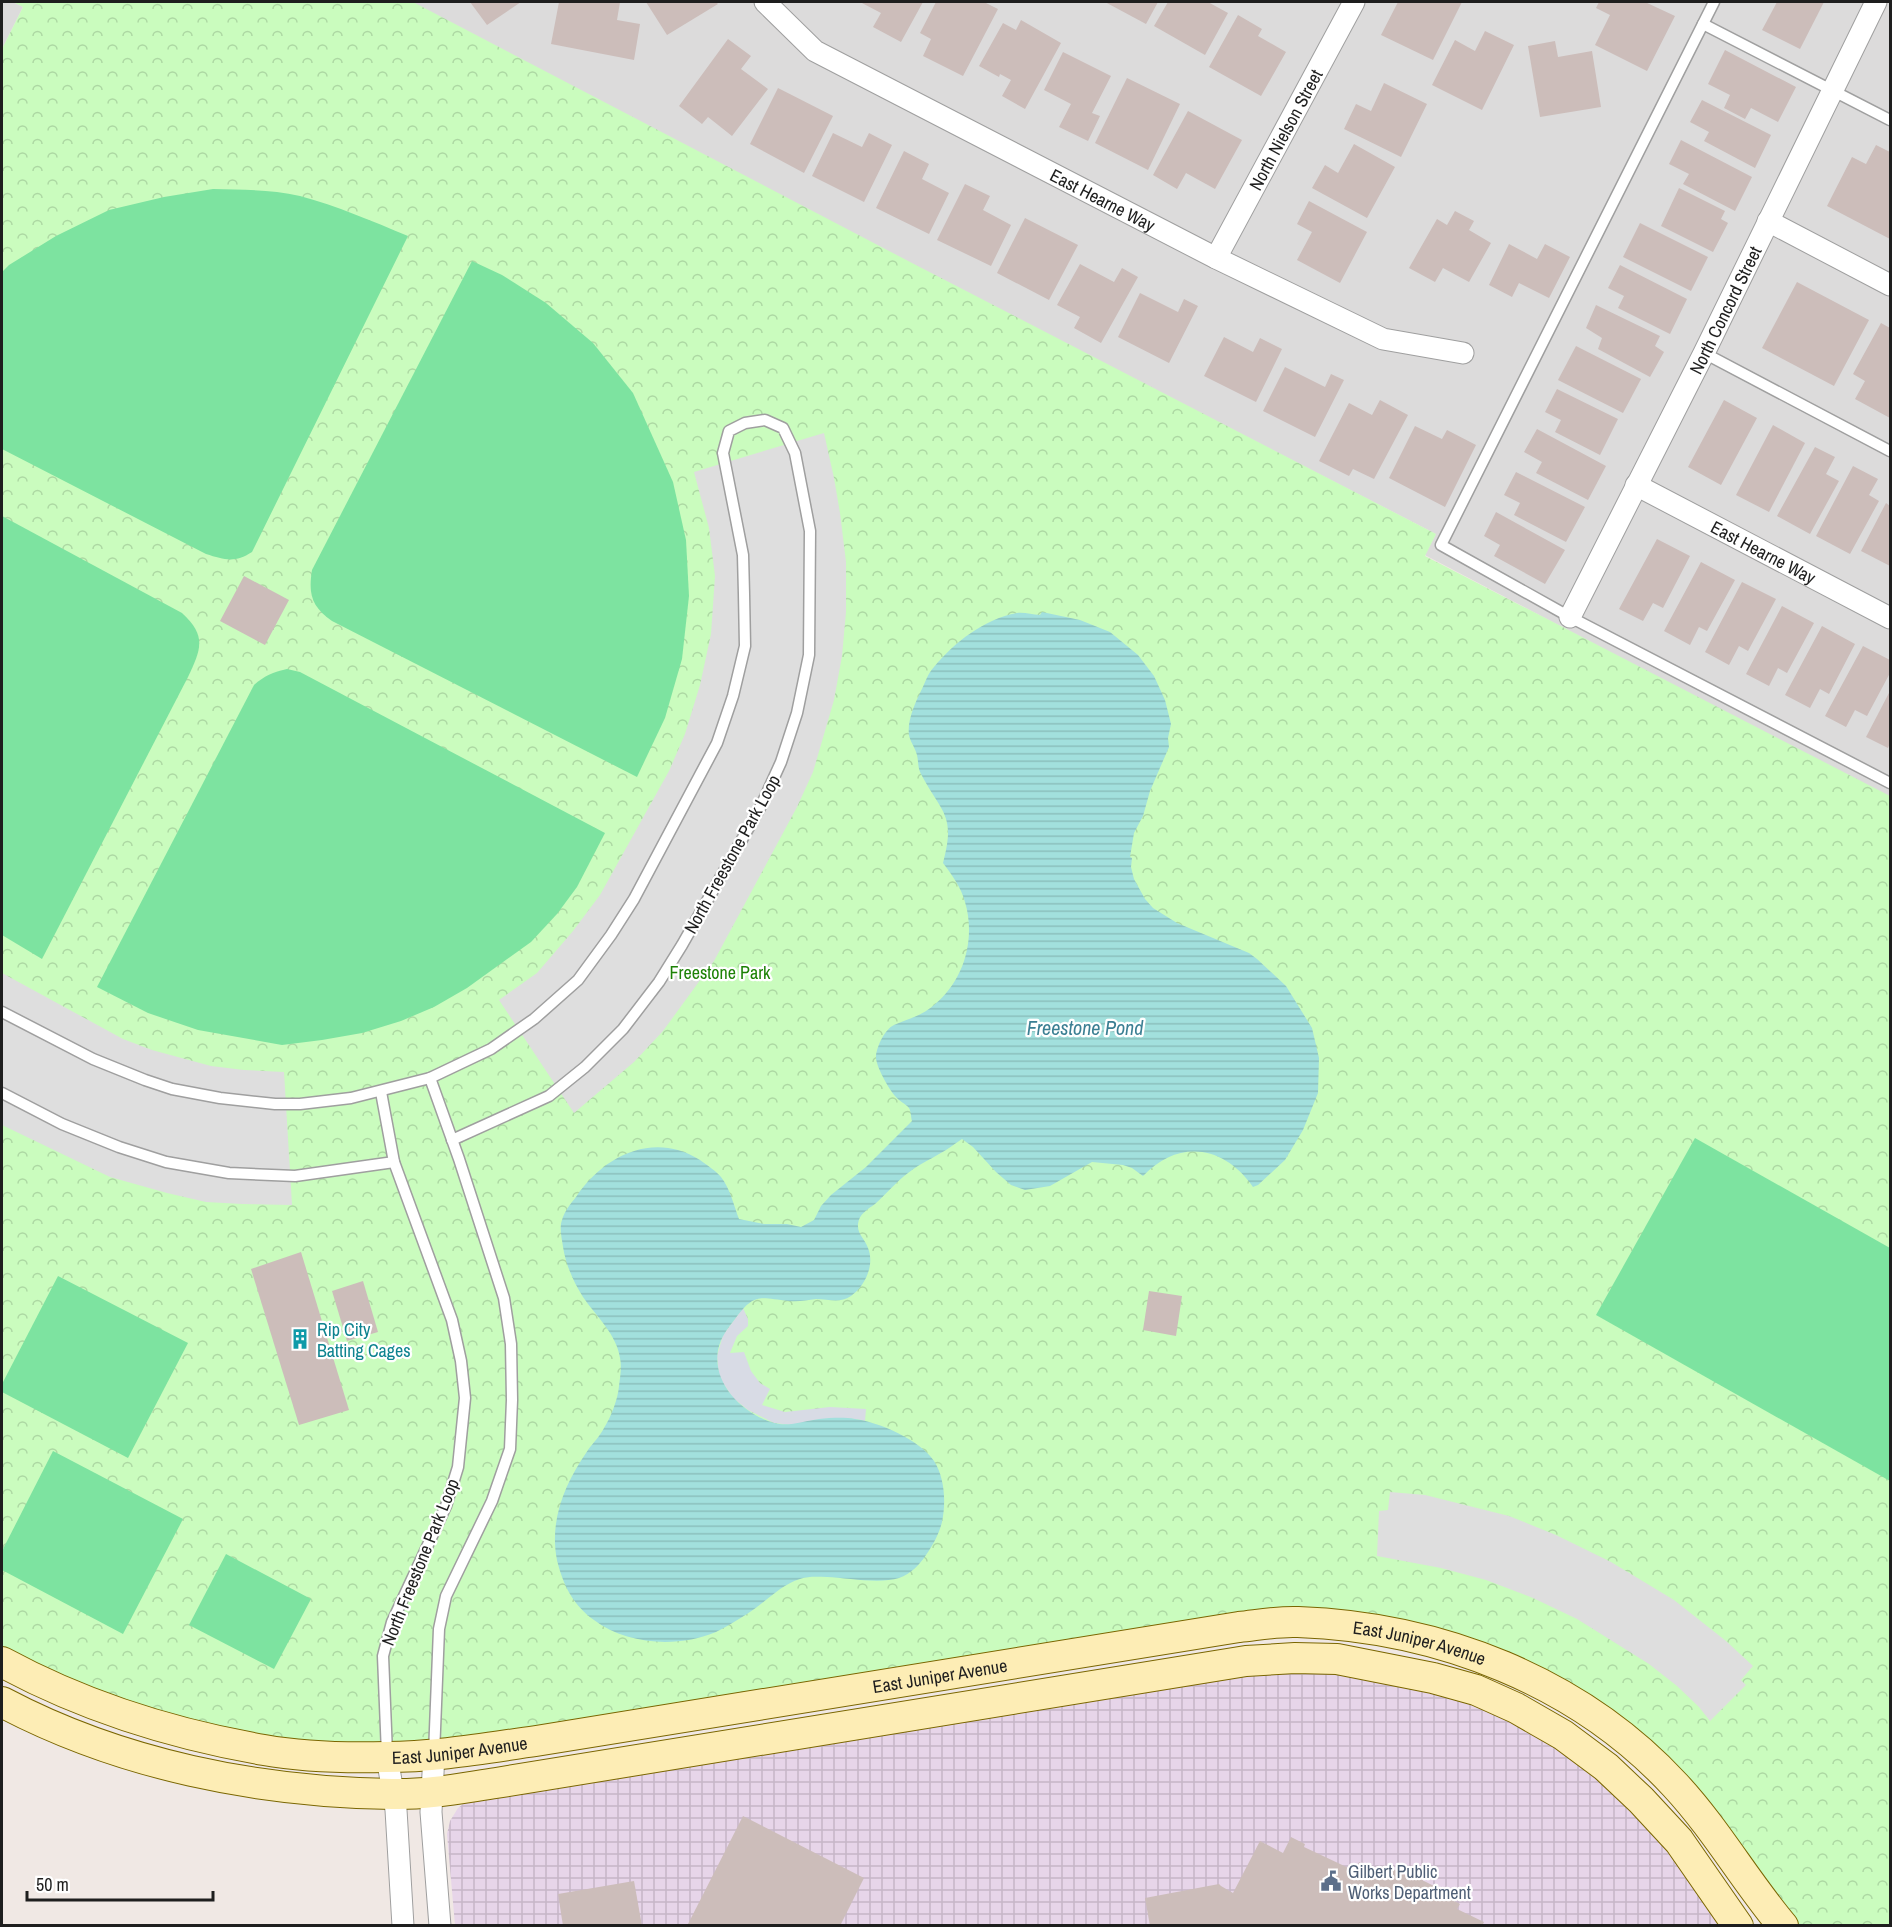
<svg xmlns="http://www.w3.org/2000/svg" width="1892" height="1927" font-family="'Archivo Narrow',sans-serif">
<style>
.residential{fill:#dcdbdb}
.industrial{fill:url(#industrial-grid)}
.park{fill:url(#park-crowns)}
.pitch{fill:#7de3a0}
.parking{fill:#dedede}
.plaza{fill:#d8dbe5}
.water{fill:url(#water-rules)}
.building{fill:#ccbdba}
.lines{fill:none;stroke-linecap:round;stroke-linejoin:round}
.lane-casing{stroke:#9f9f9f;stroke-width:13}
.street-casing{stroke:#9f9f9f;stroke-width:23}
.secondary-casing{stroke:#7a6600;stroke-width:32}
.lane{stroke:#fff;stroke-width:10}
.street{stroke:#fff;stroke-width:21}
.secondary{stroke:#fdedb5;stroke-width:30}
.labels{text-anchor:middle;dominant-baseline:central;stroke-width:4.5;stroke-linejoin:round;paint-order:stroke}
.street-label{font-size:18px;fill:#1e1e1e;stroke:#fff}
.park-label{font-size:18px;fill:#1d8206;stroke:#fff}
.culture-label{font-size:18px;fill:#0d838f;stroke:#fff;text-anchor:start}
.service-label{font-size:18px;fill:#4e5e75;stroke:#fff;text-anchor:start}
.water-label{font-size:20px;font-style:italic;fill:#3b7f93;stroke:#fff}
</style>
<defs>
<pattern id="industrial-grid" width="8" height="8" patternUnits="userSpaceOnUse" patternTransform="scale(1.5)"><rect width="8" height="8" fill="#e7d5e9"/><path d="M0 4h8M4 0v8" fill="none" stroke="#c6b6c7"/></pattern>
<pattern id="park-crowns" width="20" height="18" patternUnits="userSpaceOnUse" patternTransform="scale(1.5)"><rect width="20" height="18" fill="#cafcbe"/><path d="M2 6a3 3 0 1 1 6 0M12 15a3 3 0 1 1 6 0" fill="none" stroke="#add8a3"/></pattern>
<pattern id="water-rules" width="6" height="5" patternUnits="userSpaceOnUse" patternTransform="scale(1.5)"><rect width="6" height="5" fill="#a2e0dd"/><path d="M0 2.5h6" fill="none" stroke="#8bc0bd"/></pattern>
</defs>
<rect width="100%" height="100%" fill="#f0e8e4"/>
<g class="residential">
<path d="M2 2H13L23 7 2 49Z"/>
<path d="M401 2H1890V799L1425 555 1436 534Z"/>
</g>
<path class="industrial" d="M1311 1671 1358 1675 1438 1693 1495 1713 1578 1759 1638 1814 1689 1877 1723 1925H455L447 1834 450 1821 458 1808 467 1801 1244 1675Z"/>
<path class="park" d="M13 2H413L912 263 1436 534 1425 556 1890 796V1925H1798L1695 1785 1398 1622 482 1736 336 1745 260 1738 189 1720 97 1692 2 1646V49L23 7Z"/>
<g class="pitch">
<path d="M213 189C242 190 271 189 300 196 337 206 372 221 408 236L252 552C235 563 225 560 206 554L2 449V272L9 265 56 236 109 210 164 197Z"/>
<path d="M472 261 502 275 546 303 593 343 633 393 673 482 686 540 689 596 682 659 665 718 637 777 332 621C312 607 308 595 312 570Z"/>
<path d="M2 516 182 613C207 636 201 649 188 677L42 959 2 935Z"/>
<path d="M287 669 300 672 605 833 577 887 557 914 531 942 467 988 434 1007 401 1021 362 1033 322 1040 282 1045 198 1030 148 1013 97 987 254 685C264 676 273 672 287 669Z"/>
<path d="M1695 1138 1890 1248V1481L1596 1315Z"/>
<path d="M58 1276 188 1343 128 1458 2 1392V1384Z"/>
<path d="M53 1451 183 1519 123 1634 2 1570V1551Z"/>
<path d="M226 1554 311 1599 274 1669 189 1625Z"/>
</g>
<g class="parking">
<path d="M824 433 834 478 840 513 846 562V612L842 656 834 700 813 772 797 807 714 961 663 1031 634 1062 574 1113 499 1000 537 973 573 931 600 895 669 771 685 734 700 685 711 634 715 576 709 528 694 472Z"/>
<path d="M2 973 123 1039 152 1050 211 1066 244 1070 284 1072 292 1205 242 1204 206 1202 167 1193 110 1177 2 1125Z"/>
<path d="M1390 1492 1425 1495 1509 1516 1556 1535 1611 1562 1674 1600 1726 1641 1753 1666 1741 1680 1746 1685 1710 1721 1699 1707 1677 1686 1649 1664 1577 1619 1533 1598 1486 1580 1441 1568 1377 1556 1379 1511 1388 1510Z"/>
</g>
<path class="plaza" d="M743 1308 748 1319V1326L737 1336 730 1353 744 1352 751 1371 760 1383 770 1389 762 1405 785 1412 830 1407 866 1409 865 1421 856 1419 835 1418 815 1420 792 1425 774 1423 748 1410 733 1398 719 1377 717 1356 723 1335Z"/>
<path class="water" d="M1042 612 1080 620 1110 632 1138 655 1154 676 1165 700 1171 724 1168 738 1169 747 1150 791 1143 816 1134 833 1130 857 1132 858 1131 867 1134 879 1145 899 1153 908 1177 923 1249 953 1257 959 1286 986 1312 1028 1319 1058 1318 1093 1303 1130 1285 1160 1258 1185 1253 1187C1225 1146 1179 1138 1143 1176L1132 1168 1123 1165 1092 1162 1050 1186 1025 1190 1011 1185 996 1172 973 1147 962 1139C954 1144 947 1150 939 1154 929 1160 918 1165 908 1173 896 1182 886 1194 875 1204 868 1209 859 1214 858 1224 857 1234 865 1239 868 1248 875 1265 865 1286 851 1296 839 1304 829 1299 816 1299 807 1300 799 1302 789 1301 759 1298 755 1292 735 1319 727 1329 721 1337 718 1350 712 1384 743 1414 774 1423 789 1427 804 1421 819 1419 830 1418 844 1417 855 1419 879 1422 920 1440 934 1461 945 1478 946 1503 942 1522 939 1534 933 1545 926 1555 920 1564 911 1574 899 1578 880 1584 847 1578 827 1577 817 1577 809 1576 800 1579 780 1585 765 1603 747 1614 737 1620 726 1627 716 1632 678 1648 627 1645 594 1620 573 1605 563 1585 557 1560 549 1520 565 1483 588 1450 593 1443 600 1436 604 1428 611 1417 618 1399 619 1386 620 1378 622 1367 620 1358 617 1335 596 1316 583 1297 573 1281 566 1265 563 1247 562 1239 559 1228 562 1220 564 1212 571 1203 576 1197 604 1155 654 1131 700 1160 707 1165 716 1171 721 1177 730 1188 734 1206 739 1219L764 1224H787L801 1227 814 1220 821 1206 831 1195 866 1167 912 1121C911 1118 911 1111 909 1108 906 1104 899 1101 895 1096 889 1089 875 1065 876 1056 877 1046 885 1029 894 1025 909 1018 920 1017 934 1005 964 981 976 939 965 902 961 887 952 875 943 863 956 814 942 814 921 774 917 767 919 759 916 752 914 746 910 741 909 735 907 721 915 703 921 691 925 683 928 673 934 667 955 642 984 619 1017 613 1025 612 1032 615 1040 615Z"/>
<g class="building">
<path d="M470 2H521L487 25Z"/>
<path d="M559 2H620L617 20 640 24 634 60 551 44Z"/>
<path d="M646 2H716L718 4 667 35Z"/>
<path d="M860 2H923L901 42 873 27 881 13Z"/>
<path d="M936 2H984L998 9 963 76 923 56 931 39 920 33Z"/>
<path d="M1105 2H1158L1146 24Z"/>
<path d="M1168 2H1208L1228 13 1205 55 1154 26Z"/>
<path d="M1398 2H1462L1433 60 1381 35Z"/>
<path d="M1599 2H1645L1675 16 1647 71 1595 45 1610 15 1596 8Z"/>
<path d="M1777 2H1824L1800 49 1762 30Z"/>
<path d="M1238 15 1262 29 1258 36 1286 52 1261 96 1209 67Z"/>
<path d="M1021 20 1061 43 1025 109 1002 96 1011 80 1000 74 999 77 979 66 1003 23 1016 30Z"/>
<path d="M1485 31 1514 45 1482 110 1432 85 1455 40 1475 51Z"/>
<path d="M728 39 751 56 741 69 768 89 732 136 708 117 702 124 679 106Z"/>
<path d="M1555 41 1558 57 1592 51 1601 107 1540 117 1528 46Z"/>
<path d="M1725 50 1796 87 1778 122 1751 108 1745 119 1724 108 1730 95 1708 84Z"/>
<path d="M1063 52 1111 76 1092 113 1100 116 1088 141 1059 127 1071 104 1044 90Z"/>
<path d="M1127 78 1180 104 1148 170 1095 143Z"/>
<path d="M1384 83 1427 104 1401 157 1344 129 1356 104 1371 111Z"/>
<path d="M778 88 833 116 804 173 750 144Z"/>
<path d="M1702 100 1771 135 1755 168 1704 141 1709 132 1690 122Z"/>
<path d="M1188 111 1242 140 1215 189 1186 173 1177 189 1153 175Z"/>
<path d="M833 133 862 147 869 133 892 145 864 202 812 176Z"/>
<path d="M1681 140 1752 177 1735 211 1683 184 1689 174 1669 164Z"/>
<path d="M1354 144 1395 167 1367 218 1312 188 1325 165 1338 173Z"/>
<path d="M1876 145 1890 152V239L1827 206 1852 157 1866 164Z"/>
<path d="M904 151 929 164 922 179 949 193 929 234 876 208Z"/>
<path d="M965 184 990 196 983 210 1011 225 991 266 937 240Z"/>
<path d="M1679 188 1725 211 1721 219 1728 223 1713 252 1661 226Z"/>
<path d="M1309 201 1367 232 1340 283 1297 260 1312 232 1297 224Z"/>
<path d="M1455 211 1474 221 1469 230 1491 243 1469 282 1443 268 1435 282 1409 268 1437 219 1447 225Z"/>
<path d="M1025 218 1078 245 1049 300 997 273Z"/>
<path d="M1640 223 1708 257 1691 291 1623 257Z"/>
<path d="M1509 244 1537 259 1545 244 1570 257 1549 298 1519 283 1512 297 1489 285Z"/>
<path d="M1080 264 1114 282 1122 268 1138 277 1101 343 1074 328 1080 317 1057 305Z"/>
<path d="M1620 265 1687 299 1670 334 1618 308 1624 296 1608 288Z"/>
<path d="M1797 282 1869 320 1834 386 1762 348Z"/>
<path d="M1140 293 1178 312 1184 299 1198 306 1169 363 1118 337Z"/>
<path d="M1596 305 1660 336 1655 346 1664 352 1650 377 1598 349 1602 338 1586 328Z"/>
<path d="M1881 323 1890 328V418L1855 399 1865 381 1853 374Z"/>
<path d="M1224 337 1253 352 1260 338 1282 349 1256 402 1204 376Z"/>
<path d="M1576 346 1641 379 1623 413 1558 380Z"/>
<path d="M1285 367 1325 387 1331 374 1344 380 1315 437 1263 411Z"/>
<path d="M1557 389 1618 419 1600 455 1555 432 1561 420 1545 412Z"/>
<path d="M1380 400 1408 415 1374 479 1353 469 1349 476 1319 461 1349 403 1372 415Z"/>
<path d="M1724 400 1757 418 1721 485 1688 467Z"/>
<path d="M1773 425 1805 443 1769 512 1736 495Z"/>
<path d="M1415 426 1442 439 1447 430 1476 445 1445 507 1389 478Z"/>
<path d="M1537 429 1606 466 1588 500 1536 473 1542 462 1524 452Z"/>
<path d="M1815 447 1835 457 1826 474 1839 481 1810 534 1777 516Z"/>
<path d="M1853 466 1878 479 1869 495 1879 501 1850 554 1816 536Z"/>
<path d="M1516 472 1585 507 1566 542 1514 515 1520 503 1504 495Z"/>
<path d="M1886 503 1890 506V566L1861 551Z"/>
<path d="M1496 512 1565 550 1545 584 1494 556 1500 545 1484 536Z"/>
<path d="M1657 539 1690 556 1663 608 1653 603 1643 621 1619 609Z"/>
<path d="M1701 562 1735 580 1707 631 1699 627 1690 645 1664 631Z"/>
<path d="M244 576 289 600 265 645 220 621Z"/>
<path d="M1742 582 1776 599 1748 651 1739 646 1729 665 1705 652Z"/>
<path d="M1782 606 1814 623 1787 673 1778 668 1769 686 1746 674Z"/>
<path d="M1822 626 1855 644 1829 694 1820 689 1810 708 1785 695Z"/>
<path d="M1863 646 1890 660V673L1867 716 1855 710 1846 727 1825 716Z"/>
<path d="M1890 691V743L1888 748 1866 737Z"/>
<path d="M301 1252 349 1410 299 1425 251 1269Z"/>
<path d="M363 1281 378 1332 347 1341 332 1291Z"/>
<path d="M1149 1291 1182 1296 1176 1336 1143 1330Z"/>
<path d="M743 1816 864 1878 840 1926H687Z"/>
<path d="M1291 1837 1305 1844 1304 1847 1355 1871 1359 1862 1385 1875 1389 1867 1411 1878 1412 1875 1442 1890 1441 1894 1460 1904 1457 1909 1484 1922 1482 1926H1150L1145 1898 1219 1884 1221 1886 1233 1893 1260 1841 1283 1853Z"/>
<path d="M634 1881 642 1926H563L558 1894Z"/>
</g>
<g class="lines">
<g class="lane-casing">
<g id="lane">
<path d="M1714 2 1441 545 1570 617 1890 783"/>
<path d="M1703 24 1890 120"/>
<path d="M1704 353 1890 451"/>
<path d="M2 1012 93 1059 145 1080 172 1089 220 1098 275 1104H300L351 1098 430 1078 491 1049 534 1019 578 980 611 935 634 899 717 743 733 696 745 646 744 594 743 555 723 453 729 431 745 423 765 420 783 428 795 453 810 531 809 655 797 713 781 762 761 806 682 945 659 982 623 1029 585 1067 549 1096 452 1140"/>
<path d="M430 1078 459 1159 504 1298 511 1344 512 1400 510 1449 492 1501 446 1596 439 1629 434 1754"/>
<path d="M381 1092 394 1162 452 1320 461 1361 465 1398 458 1467 446 1506 392 1622 383 1656 387 1754"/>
<path d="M2 1093 62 1124 119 1147 166 1162 229 1173 295 1176 394 1162"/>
</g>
</g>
<g class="street-casing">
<g id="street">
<path id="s1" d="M765 2 815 51 1216 258 1383 339 1463 353"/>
<path d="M1768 221 1890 285"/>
<path id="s2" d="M1216 258 1354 2"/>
<path id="s3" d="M1636 485 1890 618"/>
<path id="s4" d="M1570 617 1704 353 1876 2"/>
<path d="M434 1754 431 1812 440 1926"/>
<path d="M387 1757 396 1810 403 1926"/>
</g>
</g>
<g class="secondary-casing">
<g id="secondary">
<path id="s5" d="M2 1662C83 1706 172 1734 264 1750 303 1757 346 1758 386 1757 436 1757 486 1748 536 1741L1239 1627C1258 1625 1279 1621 1298 1622 1439 1627 1579 1681 1675 1785 1716 1829 1745 1881 1783 1926"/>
<path d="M2 1702C121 1765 258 1792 392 1794 427 1795 462 1788 496 1783L1246 1661 1295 1658 1337 1659 1433 1678 1476 1690 1516 1708 1563 1735 1606 1767 1641 1800 1679 1841 1738 1926"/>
</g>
</g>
<use href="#lane" class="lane"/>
<use href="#street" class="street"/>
<use href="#secondary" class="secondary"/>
</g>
<defs>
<g id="building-bare" transform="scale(1.62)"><path d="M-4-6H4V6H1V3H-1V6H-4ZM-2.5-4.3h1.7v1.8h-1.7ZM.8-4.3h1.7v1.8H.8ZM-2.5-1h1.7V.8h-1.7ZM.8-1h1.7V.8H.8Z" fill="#0f9aa8" stroke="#fff" stroke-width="2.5" paint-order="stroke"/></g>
<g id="civic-bare" transform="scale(1.62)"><path d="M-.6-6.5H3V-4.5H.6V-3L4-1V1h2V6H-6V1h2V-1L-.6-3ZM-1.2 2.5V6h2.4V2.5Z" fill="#5c6f8a" stroke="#fff" stroke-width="2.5" paint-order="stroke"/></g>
</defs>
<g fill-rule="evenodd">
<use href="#building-bare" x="300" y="1339"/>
<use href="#civic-bare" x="1331" y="1881"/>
</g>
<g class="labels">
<g class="street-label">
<text stroke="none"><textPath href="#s2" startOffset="146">North Nielson Street</textPath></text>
<text stroke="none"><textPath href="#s1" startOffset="394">East Hearne Way</textPath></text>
<text stroke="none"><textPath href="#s4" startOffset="344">North Concord Street</textPath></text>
<text stroke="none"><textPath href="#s3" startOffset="144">East Hearne Way</textPath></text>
<text transform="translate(732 854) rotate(-61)">North Freestone Park Loop</text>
<text transform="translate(420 1562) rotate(-68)">North Freestone Park Loop</text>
<text stroke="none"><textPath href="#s5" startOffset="1446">East Juniper Avenue</textPath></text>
<text stroke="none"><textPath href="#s5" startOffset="960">East Juniper Avenue</textPath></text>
<text stroke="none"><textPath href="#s5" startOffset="474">East Juniper Avenue</textPath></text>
</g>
<g class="park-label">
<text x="720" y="972">Freestone Park</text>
</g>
<g class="culture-label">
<text x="317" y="1329">Rip City<tspan x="317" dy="21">Batting Cages</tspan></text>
</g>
<g class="service-label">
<text x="1348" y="1871">Gilbert Public<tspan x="1348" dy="21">Works Department</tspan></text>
</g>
<g class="water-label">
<text x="1085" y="1027">Freestone Pond</text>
</g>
</g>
<rect width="1892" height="1927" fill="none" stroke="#1e1e1e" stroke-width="6"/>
<path d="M27 1891v9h186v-9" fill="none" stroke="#1e1e1e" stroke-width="3"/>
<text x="36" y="1891" font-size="18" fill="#1e1e1e" stroke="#ffffff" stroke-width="4.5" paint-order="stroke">50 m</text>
</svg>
